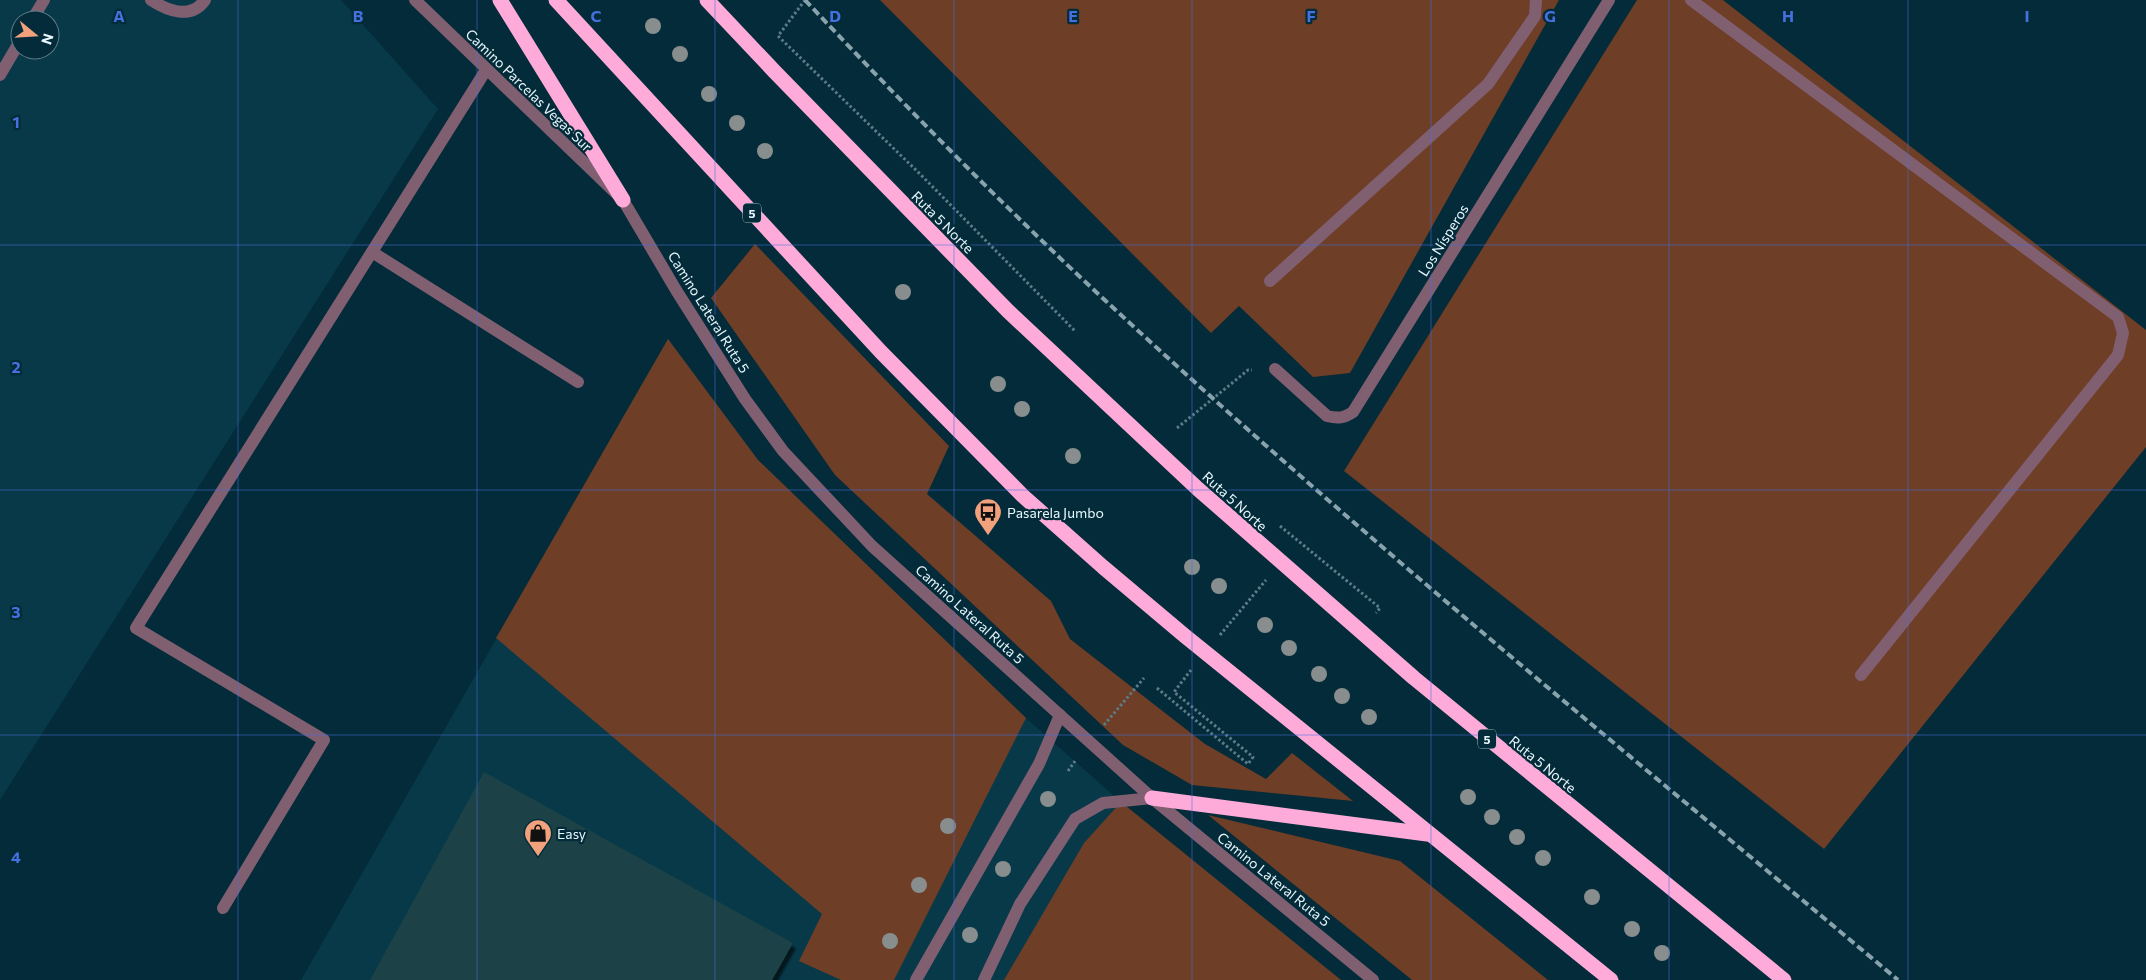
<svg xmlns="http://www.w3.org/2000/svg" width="2146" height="980" font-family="Commissioner,sans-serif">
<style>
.built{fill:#073949;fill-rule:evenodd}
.green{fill:#6e3e27}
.building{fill:#1a4246;filter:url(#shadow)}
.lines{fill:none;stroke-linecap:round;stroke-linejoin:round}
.path{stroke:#5e7c87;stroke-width:3;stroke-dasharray:2.5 2.5;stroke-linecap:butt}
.minor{stroke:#805f71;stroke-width:12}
.highway{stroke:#feabd9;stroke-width:15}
.rail{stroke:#89a3ac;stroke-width:4;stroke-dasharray:8 4;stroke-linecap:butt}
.tree{fill:#888d8e}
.grid{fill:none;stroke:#4570df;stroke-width:1;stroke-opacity:0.55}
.labels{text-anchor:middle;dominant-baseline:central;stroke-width:4.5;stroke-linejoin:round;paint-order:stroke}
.shield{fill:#032b39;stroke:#a3bac2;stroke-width:1}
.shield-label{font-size:12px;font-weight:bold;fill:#e7f7fd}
.street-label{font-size:14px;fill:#e7f7fd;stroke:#032b39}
.poi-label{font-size:14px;fill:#e7f7fd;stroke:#032b39;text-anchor:start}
.grid-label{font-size:16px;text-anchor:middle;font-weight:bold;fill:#4570df;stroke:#032b39;stroke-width:4.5;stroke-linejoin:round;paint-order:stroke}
</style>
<defs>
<filter id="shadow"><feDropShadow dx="3" dy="5.5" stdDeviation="1" flood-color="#0009"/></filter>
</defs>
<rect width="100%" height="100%" fill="#032b39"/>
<g class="built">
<path d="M0 0H341L438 109 0 800ZM20 20H50V50H20Z"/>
<path d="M668 339 758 460 1026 718 1121 802 1341 980H301Z"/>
</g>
<g class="green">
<path d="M880 0H1559L1350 373 1313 377 1239 306 1211 333Z"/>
<path d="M1637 0H1723L2146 330V447L1824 849 1344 471Z"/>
<path d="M755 244 949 446 927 494 1051 601 1070 639 1205 744 1266 779 1292 753 1353 801 1192 785 1123 745 835 475 711 298Z"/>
<path d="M668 339 758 460 1026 718 894 980H841L799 961 822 914 496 638Z"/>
<path d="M1121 802 1341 980H1004L1084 843Z"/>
<path d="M1208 815 1400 861 1548 980H1412Z"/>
</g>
<path class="building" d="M484 772 793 943 772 980H370Z"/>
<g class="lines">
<g class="path">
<path d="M805 0 778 36 921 175 1075 331"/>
<path d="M1177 428 1248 370H1252"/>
<path d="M1280 526 1380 608 1376 613"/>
<path d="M1220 635 1266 580"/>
<path d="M1157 688 1248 764 1253 757 1174 692 1191 670"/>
<path d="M1104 725 1144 678"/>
<path d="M1068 771 1075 761"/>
</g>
<g class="minor">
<path d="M151 0C168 11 191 20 205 0"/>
<path d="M415 0 623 200 676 290 745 399 783 451 872 546 1152 798 1373 980"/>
<path d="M1691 0 2118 317 2123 333 2118 355 1861 675"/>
<path d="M32 20 44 0"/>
<path d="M0 75 20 41"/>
<path d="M372 252 578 382"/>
<path d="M1270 281 1488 84 1535 16 1536 0"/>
<path d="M1275 369 1327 416C1338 419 1344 418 1353 412L1609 0"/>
<path d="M223 908 324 740 136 628 486 70"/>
<path d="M916 980 1039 764 1060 715"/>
<path d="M984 980 1020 904 1075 819 1103 803 1152 798"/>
</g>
<g class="highway">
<path d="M500 0 623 200"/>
<path d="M556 0 881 352 1023 496 1103 567 1185 636 1611 980"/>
<path d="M707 0 774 71 1008 311 1198 489 1414 678 1784 980"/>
<path d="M1152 798 1427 834"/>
</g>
<path class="rail" d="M805 0C903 104 1003 206 1108 303 1362 538 1632 757 1898 980"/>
</g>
<g class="tree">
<circle cx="653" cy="26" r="8"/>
<circle cx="680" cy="54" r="8"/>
<circle cx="709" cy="94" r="8"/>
<circle cx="737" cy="123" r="8"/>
<circle cx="765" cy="151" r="8"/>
<circle cx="903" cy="292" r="8"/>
<circle cx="998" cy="384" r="8"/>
<circle cx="1022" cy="409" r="8"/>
<circle cx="1073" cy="456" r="8"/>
<circle cx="1192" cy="567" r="8"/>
<circle cx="1219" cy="586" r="8"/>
<circle cx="1265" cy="625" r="8"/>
<circle cx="1289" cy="648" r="8"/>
<circle cx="1319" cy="674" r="8"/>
<circle cx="1342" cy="696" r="8"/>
<circle cx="1369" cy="717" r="8"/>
<circle cx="1468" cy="797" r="8"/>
<circle cx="1048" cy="799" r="8"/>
<circle cx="1492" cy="817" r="8"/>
<circle cx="948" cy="826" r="8"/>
<circle cx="1517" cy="837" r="8"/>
<circle cx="1543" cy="858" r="8"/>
<circle cx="1003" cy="869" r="8"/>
<circle cx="919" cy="885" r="8"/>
<circle cx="1592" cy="897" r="8"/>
<circle cx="1632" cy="929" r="8"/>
<circle cx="970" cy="935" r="8"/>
<circle cx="890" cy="941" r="8"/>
<circle cx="1662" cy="953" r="8"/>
</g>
<path class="grid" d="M238 0V980M477 0V980M715 0V980M954 0V980M1192 0V980M1431 0V980M1669 0V980M1908 0V980M0 245H2146M0 490H2146M0 735H2146"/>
<defs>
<g id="bus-pin" transform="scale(1.4375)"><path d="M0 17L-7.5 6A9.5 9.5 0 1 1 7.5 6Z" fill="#f1a17c" stroke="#032b39"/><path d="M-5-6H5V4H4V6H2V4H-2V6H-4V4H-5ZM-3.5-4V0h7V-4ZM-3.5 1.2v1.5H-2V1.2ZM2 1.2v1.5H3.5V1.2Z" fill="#111"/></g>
<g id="shop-pin" transform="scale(1.4375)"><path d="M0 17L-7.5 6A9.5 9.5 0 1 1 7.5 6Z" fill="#f1a17c" stroke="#032b39"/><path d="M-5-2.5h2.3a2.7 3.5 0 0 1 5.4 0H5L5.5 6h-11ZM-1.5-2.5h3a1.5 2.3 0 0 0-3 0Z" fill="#111"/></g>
</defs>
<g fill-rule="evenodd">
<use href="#bus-pin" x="988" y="512"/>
<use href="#shop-pin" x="538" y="833"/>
</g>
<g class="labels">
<g class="shield">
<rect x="743" y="203.5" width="18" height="19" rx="4"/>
<rect x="1478" y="729.5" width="18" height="19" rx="4"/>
</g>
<g class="shield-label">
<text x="752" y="213">5</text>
<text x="1487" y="739">5</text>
</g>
<g class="street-label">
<text transform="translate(529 90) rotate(44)">Camino Parcelas Vegas Sur</text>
<text transform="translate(943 222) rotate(45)">Ruta 5 Norte</text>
<text transform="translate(1443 240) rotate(-58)">Los Nísperos</text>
<text transform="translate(709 312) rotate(58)">Camino Lateral Ruta 5</text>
<text transform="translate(1235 501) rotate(42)">Ruta 5 Norte</text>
<text transform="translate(970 614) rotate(42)">Camino Lateral Ruta 5</text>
<text transform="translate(1543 764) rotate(39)">Ruta 5 Norte</text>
<text transform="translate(1274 879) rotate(39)">Camino Lateral Ruta 5</text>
</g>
<g class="poi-label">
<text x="1007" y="512">Pasarela Jumbo</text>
<text x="557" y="833">Easy</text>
</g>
</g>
<g class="grid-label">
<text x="119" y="22">A</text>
<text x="358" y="22">B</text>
<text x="596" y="22">C</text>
<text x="835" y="22">D</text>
<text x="1073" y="22">E</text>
<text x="1311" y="22">F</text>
<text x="1550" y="22">G</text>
<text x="1788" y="22">H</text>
<text x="2027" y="22">I</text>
<text x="16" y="128">1</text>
<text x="16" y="373">2</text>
<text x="16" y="618">3</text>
<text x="16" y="863">4</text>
</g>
<g transform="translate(35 35) rotate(108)"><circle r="24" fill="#032b39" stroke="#5e7d87"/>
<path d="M0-4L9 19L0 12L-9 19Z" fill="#f1a17c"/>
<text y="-8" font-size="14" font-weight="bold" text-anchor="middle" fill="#e7f7fd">N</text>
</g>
</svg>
